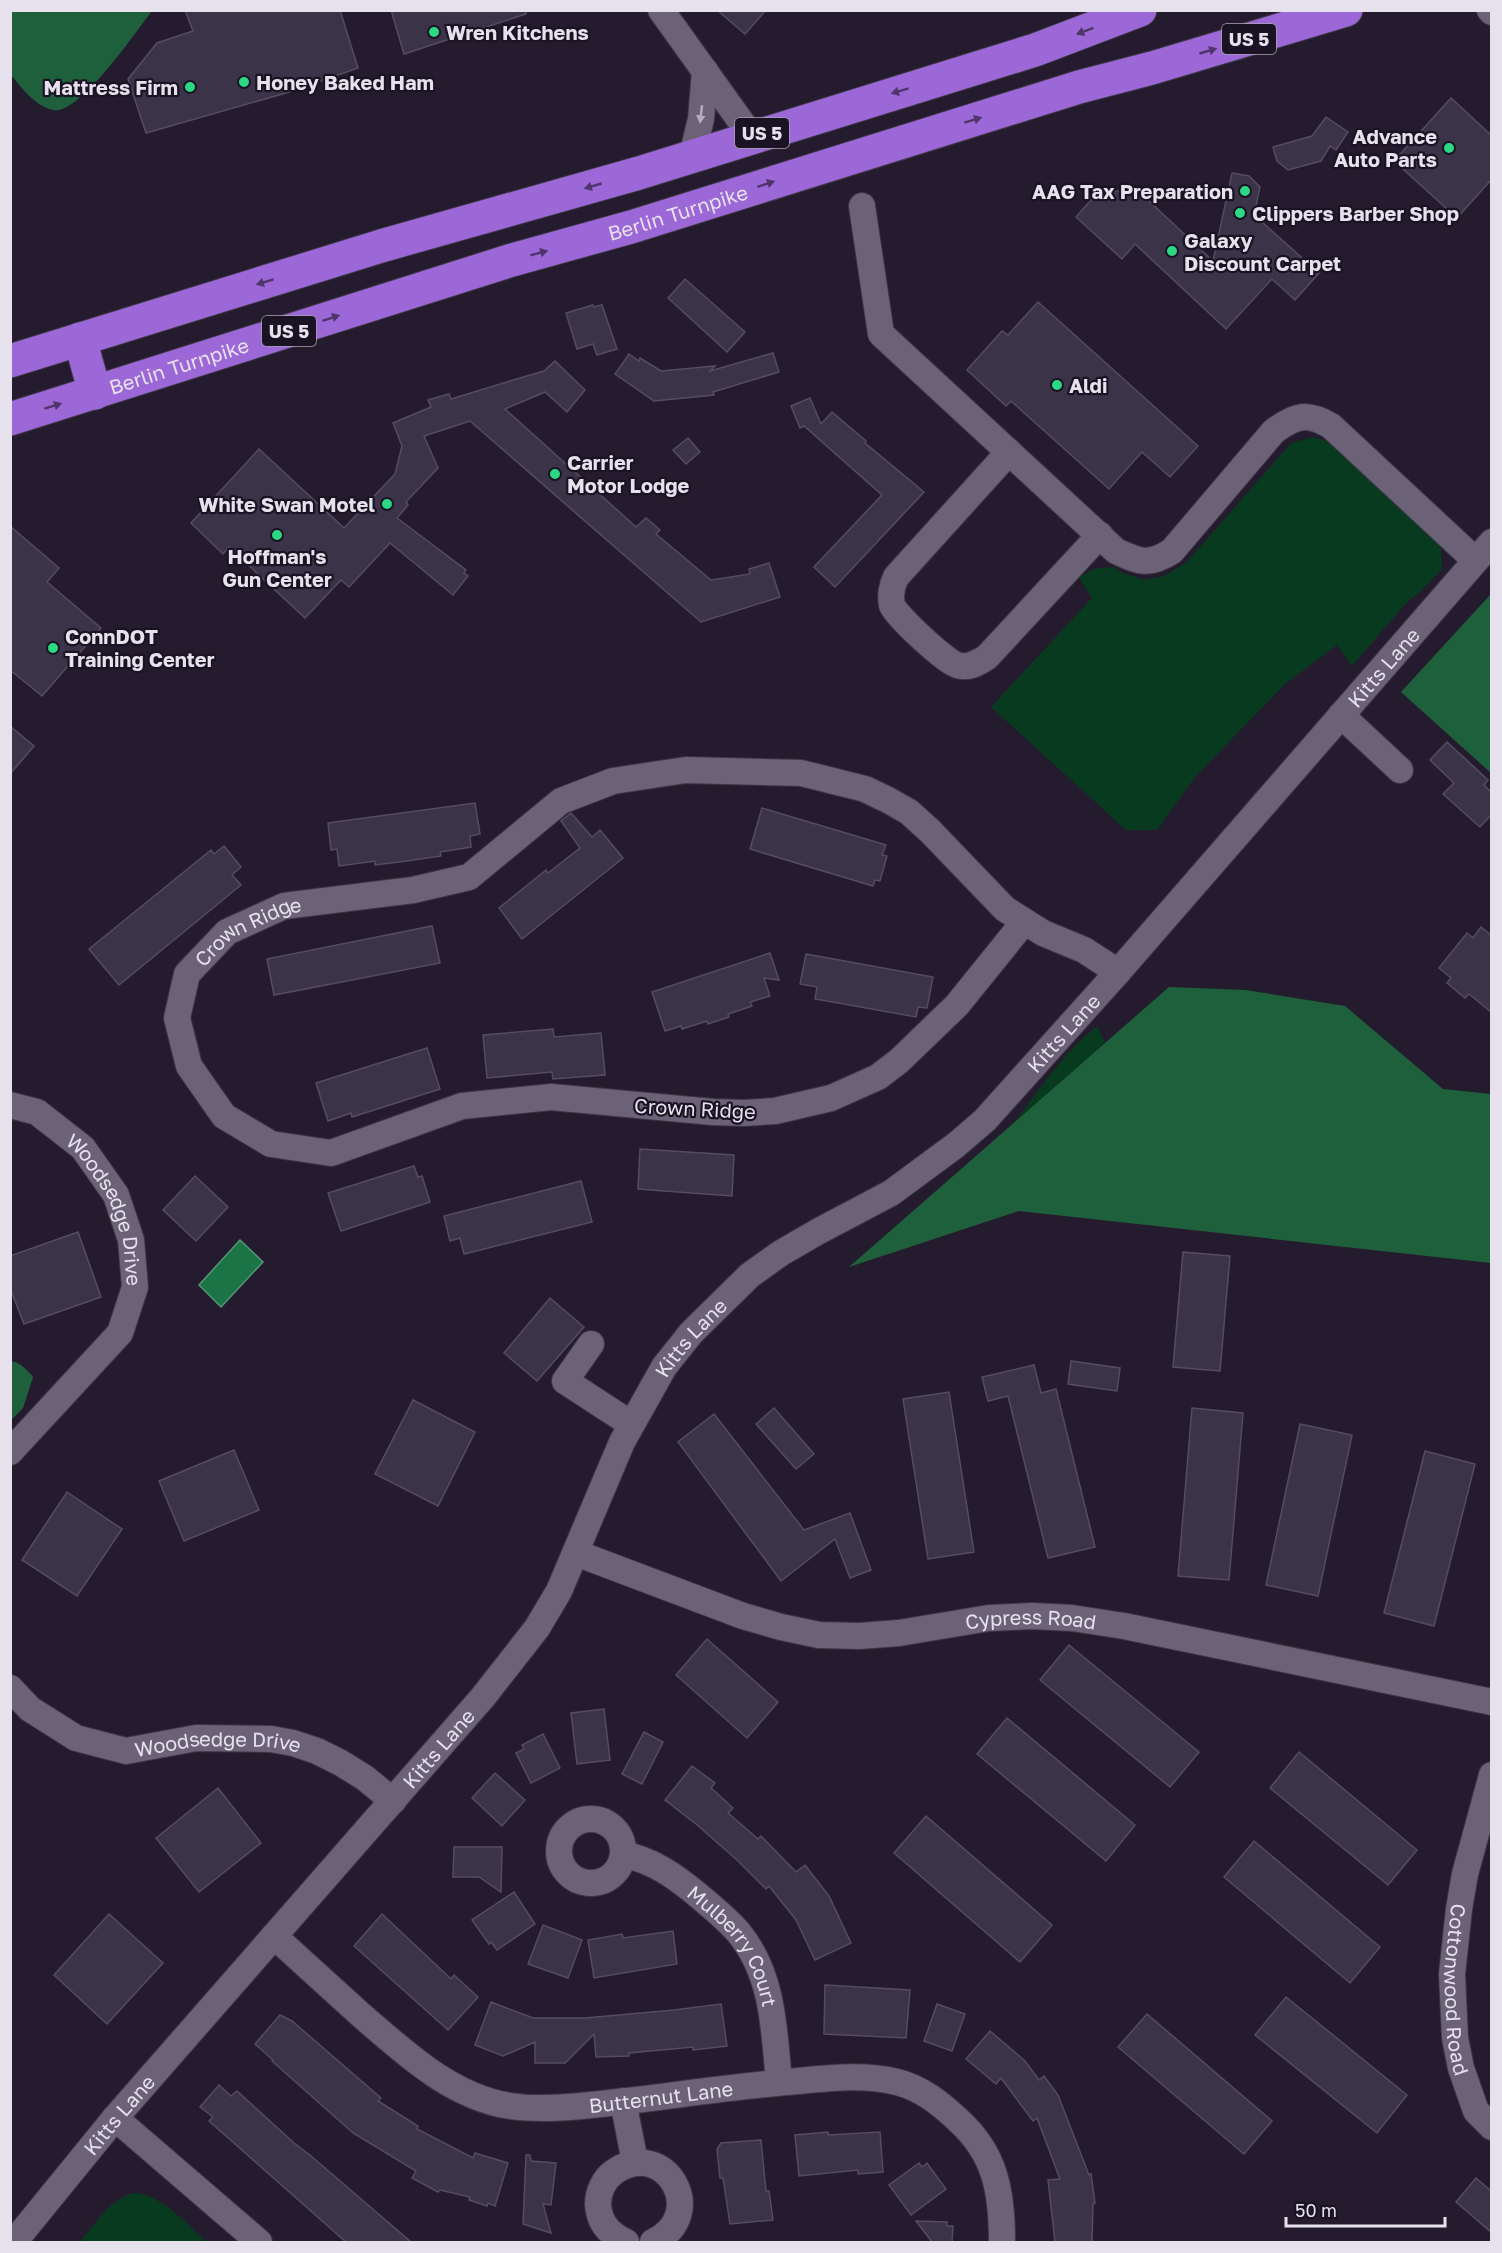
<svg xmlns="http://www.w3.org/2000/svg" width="1502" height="2253" font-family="'Golos Text',sans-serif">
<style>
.green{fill:#083a20}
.forest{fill:#1f603c}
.water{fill:#1a7446;stroke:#579578;stroke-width:1.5}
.building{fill:#3b3347;stroke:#554c61;stroke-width:1.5}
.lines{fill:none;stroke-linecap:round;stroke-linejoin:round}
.minor-casing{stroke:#3d3645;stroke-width:28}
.highway-casing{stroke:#3d3645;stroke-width:35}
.minor{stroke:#6b6278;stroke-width:26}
.highway{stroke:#9c68d7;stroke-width:33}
.oneway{fill:#4e356c}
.oneway2{fill:#b5aebe}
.poi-dot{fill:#2cd884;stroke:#1a1324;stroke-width:2}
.labels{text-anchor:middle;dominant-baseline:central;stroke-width:4.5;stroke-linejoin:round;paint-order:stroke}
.shield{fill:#1a1324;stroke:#a9a3b1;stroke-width:1.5}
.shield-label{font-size:18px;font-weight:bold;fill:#e6e1ed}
.poi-label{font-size:20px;font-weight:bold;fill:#e6e1ed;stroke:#1a1324;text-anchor:start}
.street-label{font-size:20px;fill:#e6e1ed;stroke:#1a1324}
</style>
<rect width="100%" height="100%" fill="#241c2e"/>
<g class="green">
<path d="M1313 437 1327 441 1434 535 1441 549 1442 569 1420 592 1408 601 1352 666 1337 645 1285 684 1195 777 1157 830H1126L991 707 1092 598 1079 578 1093 569 1114 567 1123 573 1144 580 1164 576 1187 562 1291 443Z"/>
<path d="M1097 1026 1105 1043 1014 1123C1039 1090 1064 1052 1097 1026Z"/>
<path d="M133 2193C162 2194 186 2224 207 2242H80C96 2224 109 2200 133 2193Z"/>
</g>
<g class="forest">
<path d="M10 11 11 10 152 11C136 31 79 116 53 110 35 106 22 88 11 75Z"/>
<path d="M1491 594V773L1401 692Z"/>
<path d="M1169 987 1246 990 1345 1006 1443 1089 1491 1094V1263L1019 1211 849 1267Z"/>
<path d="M11 1361C20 1362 27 1370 33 1377L23 1408 11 1420Z"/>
</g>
<path class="water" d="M240 1240 263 1262 221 1307 199 1285Z"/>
<g class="building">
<path d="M185 10H340L358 68 286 93 146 133 128 79 157 43 193 31Z"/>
<path d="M391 10H526V14L404 54Z"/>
<path d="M717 10H766L745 34Z"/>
<path d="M1451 98 1491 135V180L1457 218 1394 161Z"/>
<path d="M1326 117 1348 132 1336 150 1330 146 1321 161 1288 170 1277 161 1273 147 1312 136Z"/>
<path d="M1232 173 1249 176 1260 187 1254 215 1319 273 1295 300 1272 279 1226 329 1135 244 1122 259 1076 217 1092 199 1133 186 1213 261Z"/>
<path d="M685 279 745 332 727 352 668 298Z"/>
<path d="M1038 302 1198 446 1170 477 1142 452 1109 489 1011 401 1006 406 967 370 1002 331 1008 335Z"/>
<path d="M593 305 594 307 602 305 617 349 597 355 593 344 577 349 566 313Z"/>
<path d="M773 353 779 372 713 392 714 395 654 401 615 374 629 354 639 361 640 358 661 371 715 366 710 371Z"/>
<path d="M555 361 585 390 567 412 545 392 505 409 636 527 646 518 660 530 656 534 711 580 750 574 749 569 769 563 780 597 701 622 470 421 424 436 438 468 406 502 408 505 397 518 466 570 464 573 468 576 453 595 390 543 349 587 341 580 305 618 229 547 223 554 191 523 259 449 344 528 395 474 402 446 393 423 431 407 428 400 449 394 451 399 513 380 544 371Z"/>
<path d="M810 398 821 424 832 412 866 441 865 443 924 492 835 587 814 567 882 495 804 426 800 428 791 406Z"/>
<path d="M688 438 700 452 686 464 673 450Z"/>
<path d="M10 526 59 568 47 582 101 628 42 696 10 670Z"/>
<path d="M10 726 34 746 10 774Z"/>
<path d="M1447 742 1488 780 1484 785 1491 792V815L1480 827 1443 794 1454 783 1430 760Z"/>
<path d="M475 803 480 834 470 836 471 847 440 852 441 856 407 861 375 865V861L339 866 337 849 331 850 328 823Z"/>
<path d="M762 808 886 845 882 855 887 856 880 881 875 880 873 886 750 849Z"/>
<path d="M571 813 592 837 600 830 623 858 522 939 499 908 546 870 548 873 580 848 561 821Z"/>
<path d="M224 846 241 867 232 875 241 885 119 985 89 949 211 850 214 854Z"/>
<path d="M432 926 440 963 274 995 267 959Z"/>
<path d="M1481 927 1491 935V1012L1469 994 1465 998 1447 983 1451 978 1439 968 1467 933 1473 938Z"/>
<path d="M770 953 779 980 764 978 770 996 750 1002 752 1006 728 1014 729 1017 708 1024 707 1021 682 1029 681 1026 665 1031 652 992Z"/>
<path d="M806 954 933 977 927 1008 918 1007 916 1017 815 999 817 987 800 984Z"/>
<path d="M553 1029 554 1037 601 1033 605 1075 553 1079 552 1072 487 1078 483 1035Z"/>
<path d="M427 1048 440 1089 352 1117 351 1113 328 1121 316 1083Z"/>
<path d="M640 1149 734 1155 732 1196 638 1189Z"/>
<path d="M414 1166 418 1177 422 1176 430 1202 341 1231 328 1193Z"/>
<path d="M195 1176 228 1207 196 1241 163 1210Z"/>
<path d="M581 1181 592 1222 464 1254 460 1238 450 1241 444 1216Z"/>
<path d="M78 1232 101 1297 24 1324 10 1288V1256Z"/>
<path d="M1183 1252 1230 1256 1220 1371 1173 1367Z"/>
<path d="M550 1298 584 1327 537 1381 504 1353Z"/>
<path d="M1071 1361 1120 1368 1117 1391 1068 1384Z"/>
<path d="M1034 1365 1041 1393 1056 1389 1095 1547 1048 1558 1008 1396 988 1401 982 1377Z"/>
<path d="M949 1392 974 1552 928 1559 903 1399Z"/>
<path d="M413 1400 475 1432 438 1506 375 1474Z"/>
<path d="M774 1408 814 1454 796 1469 756 1424Z"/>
<path d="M1192 1408 1243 1413 1229 1580 1178 1576Z"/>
<path d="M714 1414 804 1530 850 1513 871 1570 850 1578 835 1539 781 1581 678 1442Z"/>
<path d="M1300 1424 1352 1435 1318 1596 1266 1585Z"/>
<path d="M234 1450 259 1510 184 1541 159 1481Z"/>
<path d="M1425 1451 1475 1464 1434 1626 1384 1613Z"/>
<path d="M67 1492 122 1529 77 1596 22 1560Z"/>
<path d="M707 1639 778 1702 747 1738 676 1675Z"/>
<path d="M1069 1645 1199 1752 1170 1787 1040 1680Z"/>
<path d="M604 1709 610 1760 577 1764 571 1713Z"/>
<path d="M1007 1718 1135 1825 1106 1861 977 1754Z"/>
<path d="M644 1732 663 1742 642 1784 622 1774Z"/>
<path d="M543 1734 560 1768 531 1783 516 1753 524 1749 522 1745Z"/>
<path d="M1299 1752 1417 1850 1388 1885 1270 1788Z"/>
<path d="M692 1766 715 1783 711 1788 733 1808 728 1813 758 1839 761 1836 796 1872 805 1865 829 1896 851 1943 815 1960 796 1920 769 1886 766 1889 737 1860 696 1824 665 1800Z"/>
<path d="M495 1773 525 1800 502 1826 472 1798Z"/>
<path d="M218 1788 261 1843 199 1892 156 1838Z"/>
<path d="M926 1816 1052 1925 1020 1962 894 1853Z"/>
<path d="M1254 1841 1380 1947 1350 1983 1224 1877Z"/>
<path d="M454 1847H502L501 1892 479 1877H453Z"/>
<path d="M514 1892 535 1924 497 1950 491 1942 489 1944 472 1920Z"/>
<path d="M109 1914 163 1963 107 2024 54 1975Z"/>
<path d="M382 1914 451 1979 454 1975 478 1997 448 2030 354 1946Z"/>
<path d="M543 1925 582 1940 568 1978 528 1964Z"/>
<path d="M673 1931 677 1964 594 1978 588 1940 622 1934 623 1938Z"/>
<path d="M825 1985 910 1990 906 2038 824 2034Z"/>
<path d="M1286 1997 1407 2095 1377 2133 1255 2035Z"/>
<path d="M491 2002 533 2018H585L674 2010 721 2004 727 2046 693 2050V2047L629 2053V2056L596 2057 594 2034 565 2063H535V2042L503 2056 475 2045Z"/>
<path d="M937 2004 965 2014 952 2051 924 2041Z"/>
<path d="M1147 2014 1272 2121 1244 2154 1118 2047Z"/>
<path d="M280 2015 292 2021 381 2098 378 2101 418 2126 417 2129 473 2158 475 2153 508 2163 495 2206 488 2203 487 2206 469 2200 470 2197 440 2190 438 2192 412 2178 416 2171 353 2133 272 2061 273 2060 255 2044Z"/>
<path d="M990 2031 1025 2061 1039 2080 1044 2076 1058 2095 1089 2175 1091 2174 1095 2203 1093 2204 1092 2242H1055L1048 2180 1060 2179 1037 2118 1033 2121 1001 2078 996 2084 966 2059Z"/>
<path d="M219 2085 231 2096 237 2091 294 2143 311 2156 411 2242H346L209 2121 213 2117 200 2107Z"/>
<path d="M828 2132V2135L880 2132 883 2172 858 2174V2170L799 2176 795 2135Z"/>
<path d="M761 2140 766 2191H769L773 2220 730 2224 723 2178H720L717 2149 721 2143Z"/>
<path d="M526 2155H530L531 2161 556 2163 551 2205 543 2204 551 2233 523 2224Z"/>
<path d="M919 2163 922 2167 927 2163 946 2189 911 2215 889 2185Z"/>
<path d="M1476 2178 1491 2191V2232L1456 2202Z"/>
<path d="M916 2221 947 2222V2226H953L952 2242H932Z"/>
</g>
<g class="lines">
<g class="minor-casing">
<g id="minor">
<path d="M661 10 752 137"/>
<path d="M1490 10 1492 12"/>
<path d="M692 156 701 119 705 71"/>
<path d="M862 206 881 334 1116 551C1140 562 1149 566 1172 551L1274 431C1296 415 1307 412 1331 426L1475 560"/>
<path d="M1009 452 896 577C892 585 890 596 892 605 896 616 946 662 957 665 968 669 978 663 987 657L1100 535"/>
<path d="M1341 715 1400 770"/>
<path id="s1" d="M1024 922 957 1005 899 1061 878 1077 831 1098 775 1111 744 1113 713 1112 551 1097 462 1106 331 1153 271 1144 224 1116 189 1066 177 1018 187 974 227 932 284 906 413 890 469 877 561 801 613 781 686 770 801 773 865 789 888 800 909 812 930 831 1005 909 1043 933 1084 950 1118 972"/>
<path id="s2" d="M10 1105 37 1112 83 1148 116 1195 131 1240 135 1287 120 1333 10 1452"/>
<path d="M591 1344 565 1381 631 1424"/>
<path id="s3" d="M576 1553 743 1616 781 1627 819 1635 859 1636 899 1633 989 1618 1032 1616 1072 1618 1124 1626 1492 1702"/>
<path id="s4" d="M10 1688 30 1709 76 1738 126 1751 196 1738 271 1739 293 1743 317 1751 341 1763 365 1778 393 1801"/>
<path id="s5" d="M1492 1775 1465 1874 1459 1909 1452 1974 1455 2038 1461 2068 1476 2111 1492 2127"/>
<circle cx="591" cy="1851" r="32"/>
<path id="s6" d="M623 1854C654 1861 675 1876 699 1896 713 1908 727 1919 739 1933 774 1976 774 2031 779 2082"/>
<path id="s7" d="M274 1936C303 1962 332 1989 361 2015 404 2052 451 2097 510 2106 545 2111 583 2106 618 2102 678 2095 738 2086 798 2081 831 2078 864 2074 897 2082 921 2088 940 2103 958 2120 996 2154 1002 2193 1002 2242"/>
<path d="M623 2101 635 2162"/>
<path d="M115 2118 259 2242"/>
<path id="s8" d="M14 2242 115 2118 483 1697 537 1628 559 1591 622 1442 664 1367 691 1333 750 1275 781 1253 819 1231 891 1193 956 1145 985 1120 1118 972 1492 542"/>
<path d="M626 2242C609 2234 599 2223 598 2204 598 2192 604 2179 614 2172 664 2136 711 2214 653 2242"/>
</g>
</g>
<g class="highway-casing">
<g id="highway">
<path d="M80 339 95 393"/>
<path d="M10 361 381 246 639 173 977 68 1035 50 1140 10"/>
<path id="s9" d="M10 419 512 260 631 227 1079 87 1152 68 1346 10"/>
</g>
</g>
<use href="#minor" class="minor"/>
<use href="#highway" class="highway"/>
</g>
<defs><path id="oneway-solid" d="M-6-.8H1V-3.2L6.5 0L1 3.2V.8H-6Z" transform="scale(1.5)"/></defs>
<g class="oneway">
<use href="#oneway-solid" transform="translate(1085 31) rotate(159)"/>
<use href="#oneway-solid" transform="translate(1208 51) rotate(-16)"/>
<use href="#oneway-solid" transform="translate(900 91) rotate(163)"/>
<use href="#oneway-solid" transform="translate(973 120) rotate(-17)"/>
<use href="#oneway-solid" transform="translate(766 184) rotate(-18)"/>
<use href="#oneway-solid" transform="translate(593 186) rotate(164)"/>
<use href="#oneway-solid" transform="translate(539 253) rotate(-15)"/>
<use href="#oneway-solid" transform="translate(265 282) rotate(163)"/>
<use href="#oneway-solid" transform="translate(331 318) rotate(-18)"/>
<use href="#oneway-solid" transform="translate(53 406) rotate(-17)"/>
</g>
<use class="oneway2" href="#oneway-solid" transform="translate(701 114) rotate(97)"/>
<g class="poi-dot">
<circle cx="434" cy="32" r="6"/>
<circle cx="244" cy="82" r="6"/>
<circle cx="190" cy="87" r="6"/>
<circle cx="1449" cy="148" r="6"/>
<circle cx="1245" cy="191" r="6"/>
<circle cx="1240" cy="213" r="6"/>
<circle cx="1172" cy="251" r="6"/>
<circle cx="1057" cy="385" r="6"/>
<circle cx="555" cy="474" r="6"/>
<circle cx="387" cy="504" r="6"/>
<circle cx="277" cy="535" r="6"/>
<circle cx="53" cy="648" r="6"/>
</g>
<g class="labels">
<g class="shield">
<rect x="1222" y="24" width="54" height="30" rx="4.5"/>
<rect x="735" y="118" width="54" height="30" rx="4.5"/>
<rect x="262" y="316" width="54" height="30" rx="4.5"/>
</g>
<g class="shield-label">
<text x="1249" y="39">US 5</text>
<text x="762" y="133">US 5</text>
<text x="289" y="331">US 5</text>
</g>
<g class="poi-label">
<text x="446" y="32">Wren Kitchens</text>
<text x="256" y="82">Honey Baked Ham</text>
<text x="178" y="87" text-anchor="end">Mattress Firm</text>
<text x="1437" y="136" text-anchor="end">Advance<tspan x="1437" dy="23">Auto Parts</tspan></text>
<text x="1233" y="191" text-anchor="end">AAG Tax Preparation</text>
<text x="1252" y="213">Clippers Barber Shop</text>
<text x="1184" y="240">Galaxy<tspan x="1184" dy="23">Discount Carpet</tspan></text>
<text x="1069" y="385">Aldi</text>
<text x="567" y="462">Carrier<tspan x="567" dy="23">Motor Lodge</tspan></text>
<text x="375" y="504" text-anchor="end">White Swan Motel</text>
<text x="277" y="556" text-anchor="middle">Hoffman's<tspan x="277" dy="23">Gun Center</tspan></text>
<text x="65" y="636">ConnDOT<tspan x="65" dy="23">Training Center</tspan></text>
</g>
<g class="street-label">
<text stroke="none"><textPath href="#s9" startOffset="699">Berlin Turnpike</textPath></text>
<text stroke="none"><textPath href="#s9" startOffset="177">Berlin Turnpike</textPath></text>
<text stroke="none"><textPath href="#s8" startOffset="2109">Kitts Lane</textPath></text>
<text stroke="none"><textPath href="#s1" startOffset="1124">Crown Ridge</textPath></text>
<text stroke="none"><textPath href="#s8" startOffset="1623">Kitts Lane</textPath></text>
<text transform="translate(695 1108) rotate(3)">Crown Ridge</text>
<text stroke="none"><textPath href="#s2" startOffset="153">Woodsedge Drive</textPath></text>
<text stroke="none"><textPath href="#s8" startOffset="1137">Kitts Lane</textPath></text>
<text stroke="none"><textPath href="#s3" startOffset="470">Cypress Road</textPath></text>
<text stroke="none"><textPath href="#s8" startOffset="651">Kitts Lane</textPath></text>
<text stroke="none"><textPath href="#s4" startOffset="228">Woodsedge Drive</textPath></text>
<text stroke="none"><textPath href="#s6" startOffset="150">Mulberry Court</textPath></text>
<text stroke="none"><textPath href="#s5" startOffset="219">Cottonwood Road</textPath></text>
<text stroke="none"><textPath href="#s7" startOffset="446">Butternut Lane</textPath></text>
<text stroke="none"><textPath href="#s8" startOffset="165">Kitts Lane</textPath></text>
</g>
</g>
<rect width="1502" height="2253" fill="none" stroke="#e6e1ed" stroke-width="24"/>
<path d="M1286 2217v9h159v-9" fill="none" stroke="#e6e1ed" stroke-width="3"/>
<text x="1295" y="2217" font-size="18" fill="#e6e1ed" stroke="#1a1324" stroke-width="4.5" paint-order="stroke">50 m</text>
</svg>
